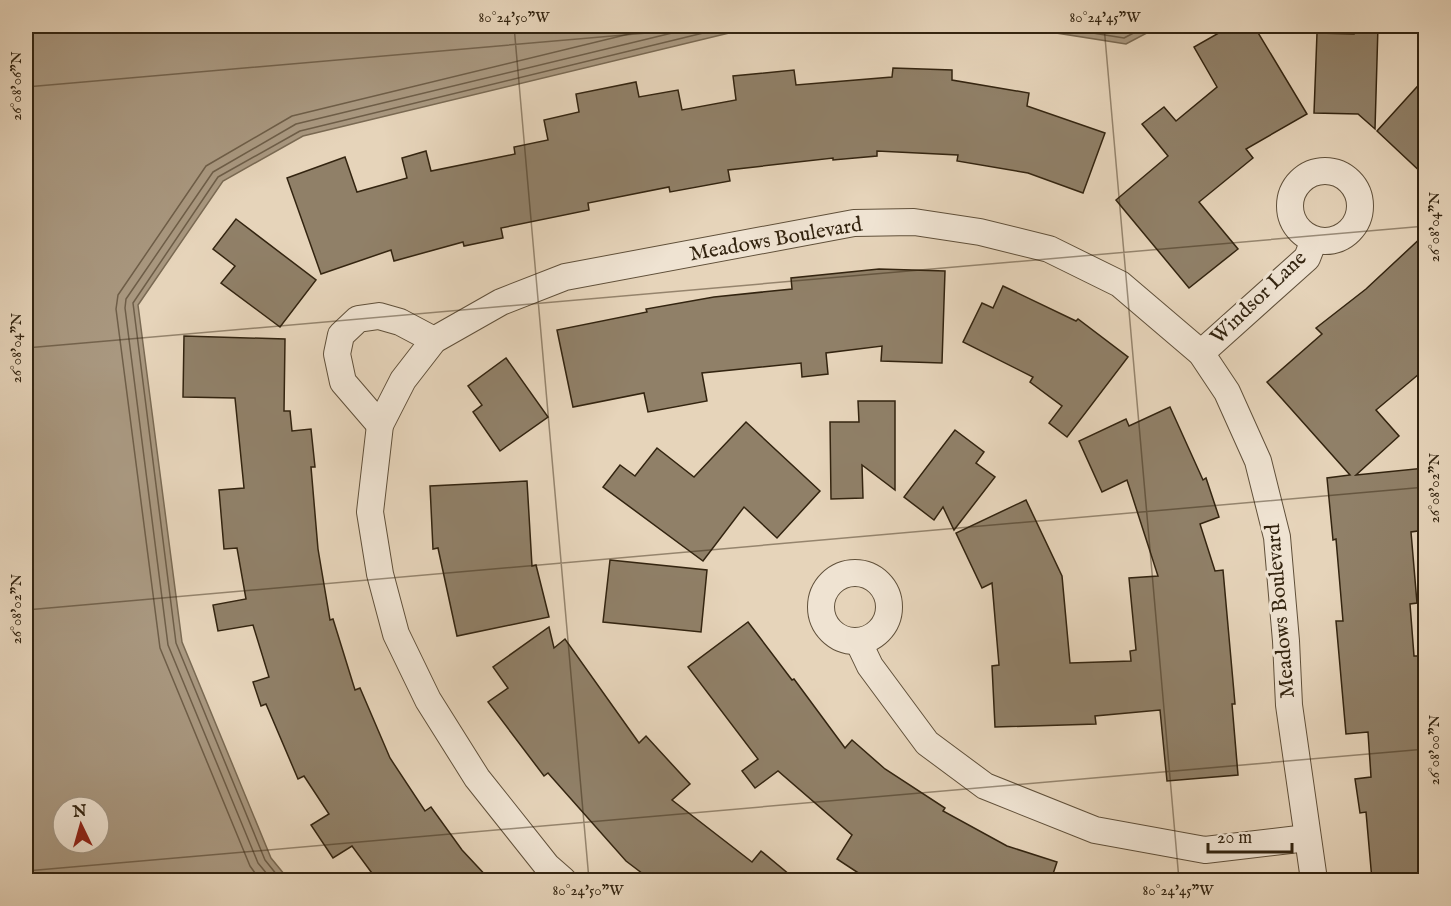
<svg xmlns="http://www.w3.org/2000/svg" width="1451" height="906" font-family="'IM FELL English',serif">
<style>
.water{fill:#a99880;stroke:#7a6a53;stroke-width:1.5;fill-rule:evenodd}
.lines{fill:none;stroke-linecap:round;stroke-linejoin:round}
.shore{stroke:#6e5e48;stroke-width:1.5}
.building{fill:#908068;stroke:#332410;stroke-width:1.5}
.street-casing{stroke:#60503a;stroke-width:28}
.street{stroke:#efe3d2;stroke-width:26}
.ticks{fill:none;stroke:#332410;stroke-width:1.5;stroke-opacity:0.45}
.labels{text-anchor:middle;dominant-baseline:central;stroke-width:6;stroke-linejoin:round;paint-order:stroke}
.street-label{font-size:21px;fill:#332410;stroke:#efe3d2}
.neatline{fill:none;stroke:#332410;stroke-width:2}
.ticks-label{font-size:15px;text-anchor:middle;fill:#332410}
</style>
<rect width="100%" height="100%" fill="#e6d4ba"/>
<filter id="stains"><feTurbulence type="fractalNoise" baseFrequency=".00333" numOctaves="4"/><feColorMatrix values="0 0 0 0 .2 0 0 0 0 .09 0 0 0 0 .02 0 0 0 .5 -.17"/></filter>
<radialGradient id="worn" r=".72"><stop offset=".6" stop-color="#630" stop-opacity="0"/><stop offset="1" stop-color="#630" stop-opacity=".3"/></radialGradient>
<g class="water">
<path d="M26 26H758L303 136 223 181 138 305 182 642 271 858 289 880H26ZM63 807H99V843H63Z"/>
<path d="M1012 26H1160L1126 44Z"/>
</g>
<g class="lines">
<g class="shore">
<path d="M1049 26 1124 38 1147 26"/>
<path d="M260 880 250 866 160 648 116 309 118 295 206 166 292 116 662 26"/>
<path d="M272 880 258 863 168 645 125 308 126 299 213 172 296 124 701 26"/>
<path d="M281 880 265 860 176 643 133 303 218 177 300 131 732 26"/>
</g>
</g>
<g class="building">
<path d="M1231 26H1254L1307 114 1246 149 1253 158 1199 202 1238 249 1189 288 1116 200 1168 156 1142 124 1164 107 1176 121 1217 87 1194 47Z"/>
<path d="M1354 26H1378L1375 129 1358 114 1314 113 1317 33 1354 34Z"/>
<path d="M893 68 952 70V80L1029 93 1027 106 1105 133 1083 193 1028 173 957 161 958 155 877 151V156L833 160V158L728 170 730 181 670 192 669 187 588 203 589 210 501 228 503 238 464 246 463 242 394 261 391 250 321 274 287 178 345 157 357 192 407 178 402 158 426 151 431 171 515 154 514 147 548 140 544 120 579 112 576 94 636 82 639 97 678 90 682 110 736 100 733 76 794 70 796 85 892 77Z"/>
<path d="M1425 78V176L1377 131Z"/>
<path d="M236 219 316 280 280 327 221 283 235 266 213 249Z"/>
<path d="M1425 234V369L1376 410 1399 436 1356 475 1425 468V530L1411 532 1417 603 1410 604 1414 656H1419L1425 735V880H1372L1366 812 1360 813 1355 779 1371 777 1368 732 1346 734 1336 621H1343L1336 539 1333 540 1327 478 1350 475 1267 382 1322 334 1316 328 1366 289Z"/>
<path d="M879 269 945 271 942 363 881 361 882 346 826 353 828 374 802 377 801 363 702 373 707 401 648 412 644 393 573 407 557 330 647 312 646 309 714 297 792 289 791 278Z"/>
<path d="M1003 286 1076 321 1078 319 1128 357 1067 437 1049 423 1062 406 1030 382 1033 377 963 342 982 303 993 308Z"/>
<path d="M184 336 285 339 284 411H290L292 431 311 429 315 467H311L318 549 330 620 333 619 355 690 360 688 390 758 425 811 431 807 462 850 490 880H377L352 846 333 858 311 825 329 814 304 776 298 779 266 704 261 706 253 682 269 677 253 625 218 631 213 605 246 599 237 548 224 549 219 490 244 488 235 398 183 397Z"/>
<path d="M506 358 548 417 500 451 473 412 482 405 468 386Z"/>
<path d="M858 401H895V490L862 465 863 498 831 499 830 422H859Z"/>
<path d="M1170 407 1203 480 1206 478 1219 517 1200 524 1215 571 1223 570 1235 704H1232L1238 775 1167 781 1160 710 1095 716 1096 724 995 727 992 666 999 665 992 583 982 588 956 533 1026 500 1062 576 1070 663 1131 661 1130 651 1136 650 1129 578 1158 576 1127 480 1102 492 1079 441 1126 419 1129 426Z"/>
<path d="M746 422 820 491 777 538 744 507 703 561 603 487 620 465 635 476 657 448 694 477Z"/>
<path d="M955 430 984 452 976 463 995 477 954 530 943 507 934 520 904 497Z"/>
<path d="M527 481 532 566 536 565 549 617 457 636 438 548 433 549 430 486Z"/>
<path d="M610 560 707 570 701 632 603 622Z"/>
<path d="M748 622 792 680 794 679 845 748 852 740 885 769 945 808 943 811 1007 846 1057 862 1051 880H869L837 859 852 835 778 771 755 788 742 771 758 759 688 667Z"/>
<path d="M549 627 554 648 565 639 639 743 646 736 690 784 672 800 752 862 761 851 796 880H651L626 861 548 773 544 776 488 702 508 688 493 667Z"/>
</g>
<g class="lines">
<g class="street-casing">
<g id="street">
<circle cx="1325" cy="206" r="35"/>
<path d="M1201 353 1307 258 1314 240"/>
<path d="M380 425 343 382 337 354 341 335 358 319 379 316 400 322 434 340"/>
<circle cx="855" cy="607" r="34"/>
<path d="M858 641 870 666 927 743 985 786 1095 830 1205 850 1307 838"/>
<path d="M563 880 547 866 477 778 428 700 396 634 380 574 370 512 380 425 403 380 434 340 501 302 565 277 854 223 914 222 980 232 1049 249 1120 284 1201 353 1227 392 1258 461 1277 537 1286 641 1289 705 1314 880"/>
</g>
</g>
<use href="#street" class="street"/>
</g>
<path class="ticks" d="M514 26 589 880M1104 26 1179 880M26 87 728 26M26 348 1426 226M26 610 1426 487M26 871 1426 749"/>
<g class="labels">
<g class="street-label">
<text transform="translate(776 240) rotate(-10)">Meadows Boulevard</text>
<text transform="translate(1259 298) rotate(-44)">Windsor Lane</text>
<text transform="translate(1281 611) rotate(-95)">Meadows Boulevard</text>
</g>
</g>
<rect width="1451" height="906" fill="none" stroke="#e6d4ba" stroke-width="66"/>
<g transform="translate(81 825) rotate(355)"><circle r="28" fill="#efe3d2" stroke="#a49784" stroke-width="1.5"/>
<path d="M0-4.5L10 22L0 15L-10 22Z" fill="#8f2418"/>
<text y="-9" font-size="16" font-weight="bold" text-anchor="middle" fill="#332410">N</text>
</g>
<path d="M1208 843v9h84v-9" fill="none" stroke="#332410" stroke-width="3"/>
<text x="1217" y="843" font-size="18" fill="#332410" stroke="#efe3d2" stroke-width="4.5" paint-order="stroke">20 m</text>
<rect x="33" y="33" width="1385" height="840" class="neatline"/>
<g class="ticks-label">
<text x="514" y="22">80°24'50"W</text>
<text x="1105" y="22">80°24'45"W</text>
<text transform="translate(16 86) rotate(-90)" y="5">26°08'06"N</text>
<text transform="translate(1434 227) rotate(-90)" y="5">26°08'04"N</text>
<text transform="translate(16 348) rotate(-90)" y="5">26°08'04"N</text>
<text transform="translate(1434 488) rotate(-90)" y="5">26°08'02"N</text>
<text transform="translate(16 609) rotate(-90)" y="5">26°08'02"N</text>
<text transform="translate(1434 750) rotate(-90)" y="5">26°08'00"N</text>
<text x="588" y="895">80°24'50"W</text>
<text x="1178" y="895">80°24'45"W</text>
</g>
<rect width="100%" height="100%" filter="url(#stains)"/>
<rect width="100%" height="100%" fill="url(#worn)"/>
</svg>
